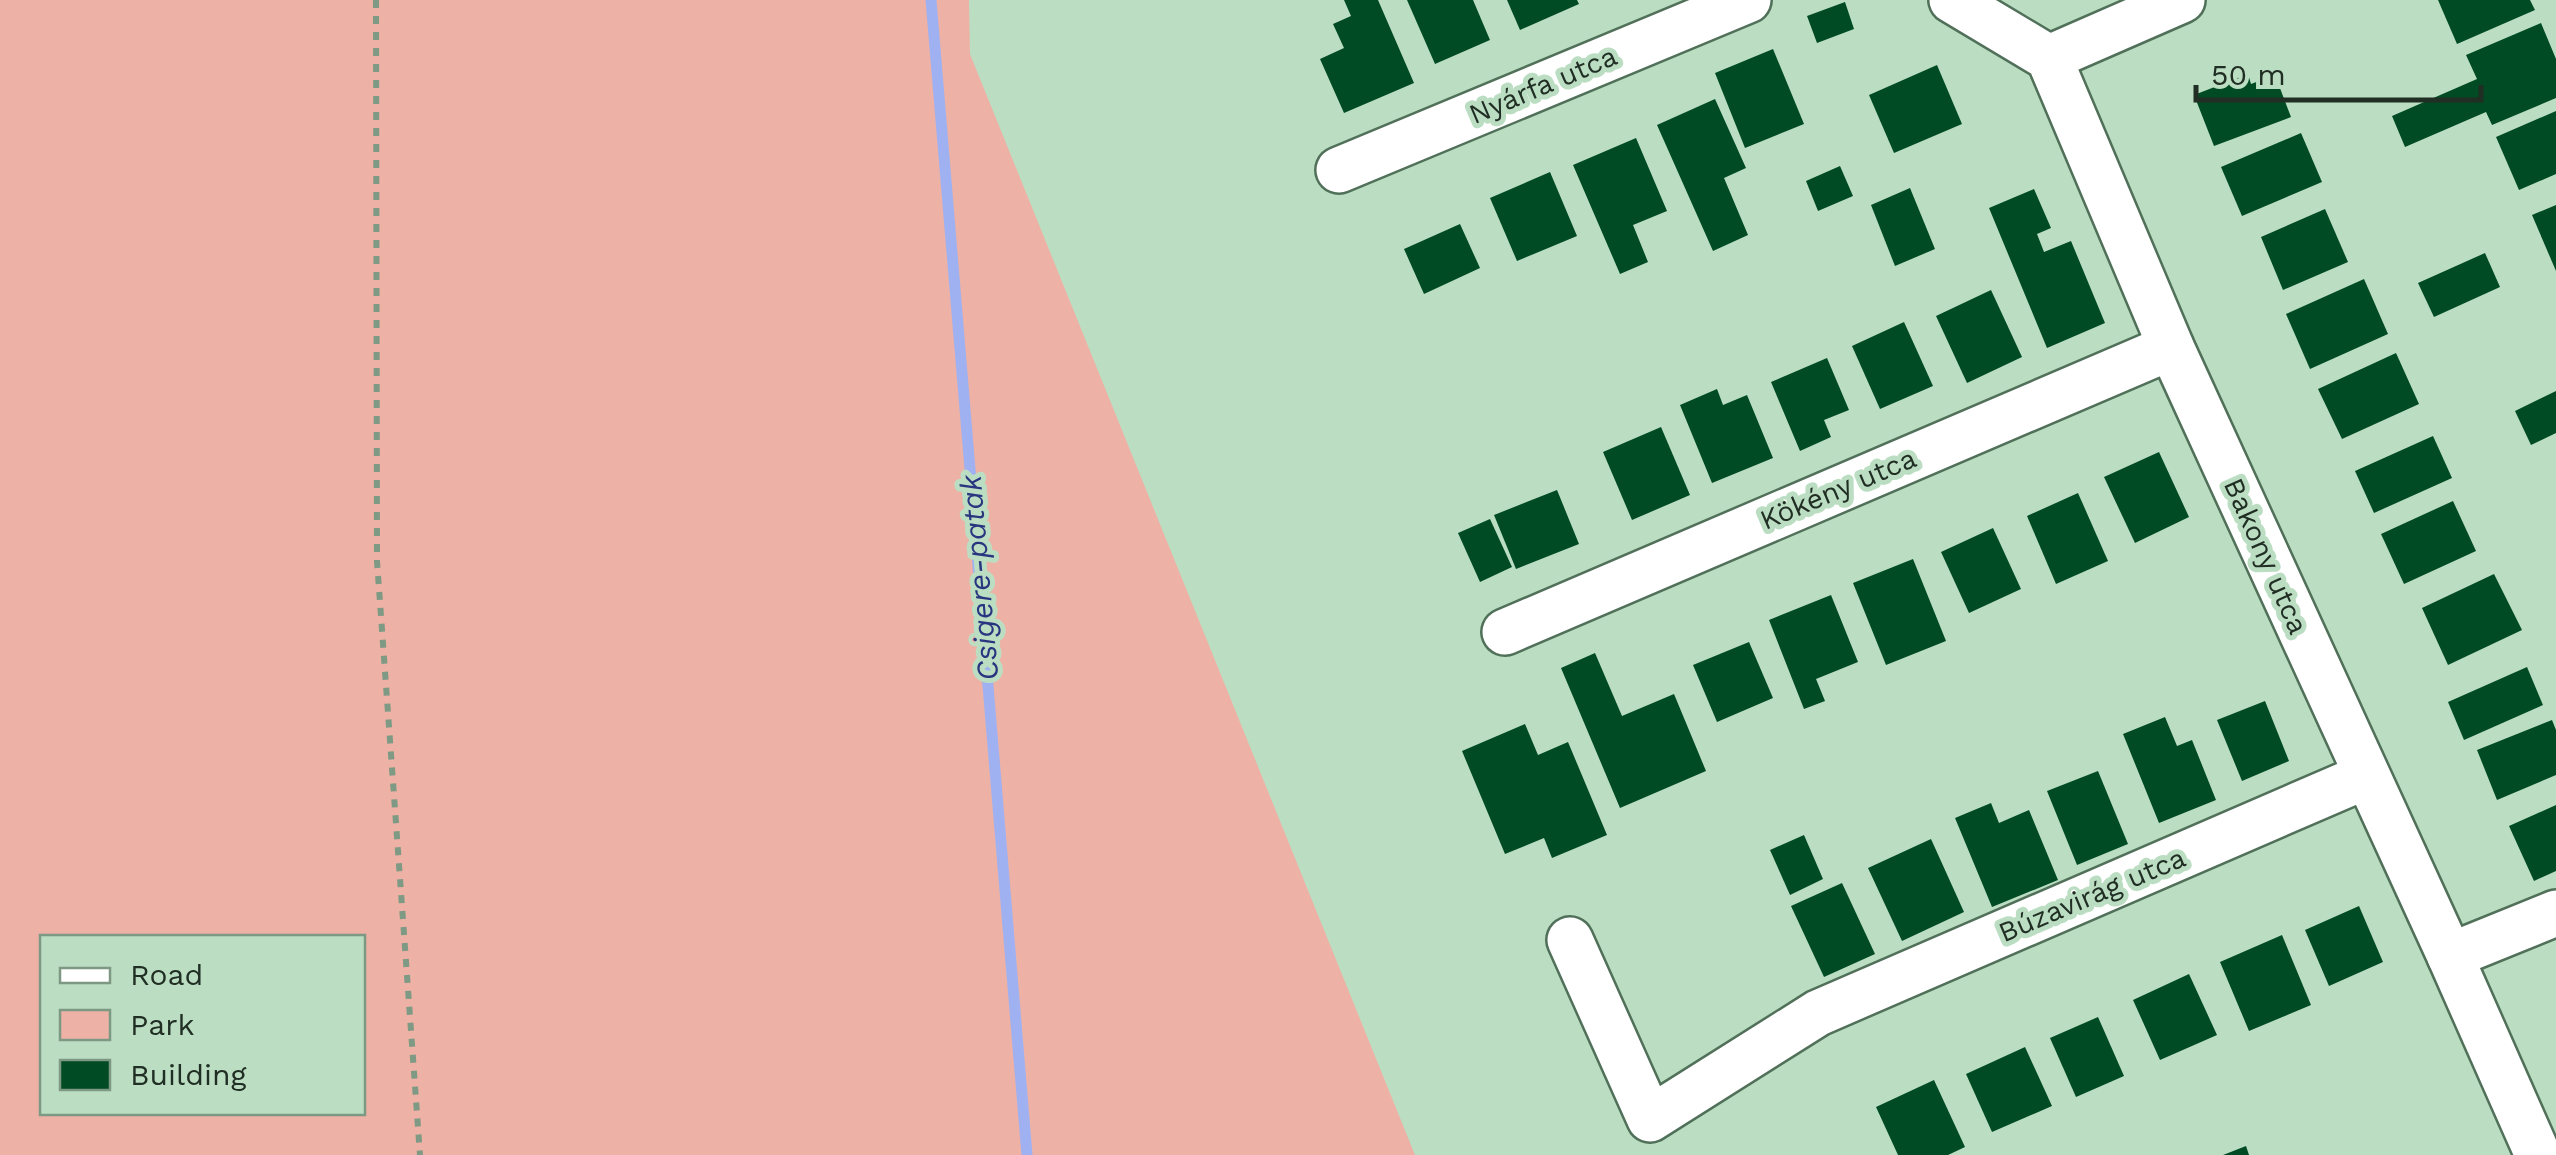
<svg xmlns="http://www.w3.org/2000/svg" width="2556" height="1155" font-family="'Work Sans',sans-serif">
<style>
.green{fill:#edb2a5;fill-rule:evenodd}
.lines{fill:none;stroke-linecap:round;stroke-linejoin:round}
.stream{stroke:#a0b1f1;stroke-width:11}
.building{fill:#004b23}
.minor-casing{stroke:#517059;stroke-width:50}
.path{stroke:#7e9984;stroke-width:6;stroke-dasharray:8 8;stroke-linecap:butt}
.minor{stroke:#fff;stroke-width:45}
.labels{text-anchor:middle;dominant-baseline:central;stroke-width:10;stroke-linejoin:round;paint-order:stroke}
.street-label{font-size:28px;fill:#212e24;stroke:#bbdec3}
.water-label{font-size:30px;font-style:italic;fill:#2a357f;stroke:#bbdec3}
</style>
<rect width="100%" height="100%" fill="#bbdec3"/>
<path class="green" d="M0 0H969L970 54 1415 1155H0ZM42 938H362V1112H42Z"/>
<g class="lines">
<path class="stream" d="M931 0 1027 1155"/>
</g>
<g class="building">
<path d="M1344 0H1378L1414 83 1344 113 1320 59 1344 48 1333 24 1351 16Z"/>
<path d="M1407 0H1473L1490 40 1435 64Z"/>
<path d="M1507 0H1577L1579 4 1520 30Z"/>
<path d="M2438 0H2530L2535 10 2457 44Z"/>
<path d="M1845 2 1854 29 1817 43 1807 16Z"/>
<path d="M2541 23 2556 59V98L2492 125 2486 112 2405 147 2392 116 2477 79 2466 55Z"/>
<path d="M1773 49 1804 124 1745 148 1715 73Z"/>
<path d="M1937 65 1962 124 1894 153 1869 95Z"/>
<path d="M2248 74 2251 84 2275 75 2291 117 2214 146 2194 95Z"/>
<path d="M1715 99 1746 168 1724 178 1748 235 1713 251 1657 125Z"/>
<path d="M2556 111V174L2519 190 2496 137Z"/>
<path d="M2301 133 2322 182 2242 216 2221 167Z"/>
<path d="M1636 138 1667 211 1633 225 1648 262 1620 274 1573 165Z"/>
<path d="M1840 166 1853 196 1818 211 1806 181Z"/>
<path d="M1550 172 1577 236 1517 261 1490 198Z"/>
<path d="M1910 188 1935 249 1895 266 1871 205Z"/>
<path d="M2034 189 2051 228 2037 234 2044 252 2071 241 2105 323 2047 348 1989 208Z"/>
<path d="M2556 205V271L2532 215Z"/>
<path d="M2325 209 2348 262 2283 290 2261 237Z"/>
<path d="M1460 224 1480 268 1424 294 1404 249Z"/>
<path d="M2485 253 2500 287 2434 317 2418 283Z"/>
<path d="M2364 279 2388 334 2310 369 2286 314Z"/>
<path d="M1991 290 2022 357 1967 383 1936 316Z"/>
<path d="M1904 322 1933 386 1880 409 1852 346Z"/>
<path d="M2396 353 2419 404 2342 439 2318 389Z"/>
<path d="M1827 358 1849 410 1824 420 1831 437 1800 451 1771 382Z"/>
<path d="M1717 389 1723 405 1747 395 1773 458 1712 483 1680 405Z"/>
<path d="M2556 391V433L2531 445 2515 411Z"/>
<path d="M1661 427 1690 495 1632 520 1603 452Z"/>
<path d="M2433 436 2452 478 2374 513 2355 471Z"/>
<path d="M2159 452 2189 517 2135 543 2104 477Z"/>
<path d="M1557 490 1579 544 1516 569 1494 515Z"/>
<path d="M2078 493 2108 561 2056 584 2027 516Z"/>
<path d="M2453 501 2476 551 2404 584 2381 534Z"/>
<path d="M1490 519 1512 567 1480 582 1458 533Z"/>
<path d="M1993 528 2021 589 1969 613 1941 552Z"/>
<path d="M1913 559 1946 641 1886 665 1853 583Z"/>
<path d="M2494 574 2522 630 2448 665 2422 608Z"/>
<path d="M1831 595 1858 662 1816 679 1825 701 1804 709 1769 620Z"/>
<path d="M1749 642 1773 698 1717 722 1693 665Z"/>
<path d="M1595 653 1622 716 1674 694 1706 771 1620 808 1561 668Z"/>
<path d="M2527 667 2543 705 2464 740 2448 702Z"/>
<path d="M2265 701 2289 761 2242 781 2217 720Z"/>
<path d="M2165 717 2177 746 2192 740 2216 800 2159 823 2123 734Z"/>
<path d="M2552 720 2556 730V775L2497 800 2477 750Z"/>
<path d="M1525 724 1538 755 1568 742 1607 835 1552 858 1544 838 1505 854 1462 751Z"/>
<path d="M2098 771 2128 844 2077 865 2047 791Z"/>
<path d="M1991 803 1999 823 2029 810 2058 880 1992 907 1955 818Z"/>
<path d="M2556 805V871L2534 881 2509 826Z"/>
<path d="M1804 835 1823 879 1790 895 1770 850Z"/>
<path d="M1931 839 1964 912 1902 941 1868 868Z"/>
<path d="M1842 883 1875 954 1824 977 1791 906Z"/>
<path d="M2359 906 2383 962 2329 986 2305 930Z"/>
<path d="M2282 935 2311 1005 2249 1031 2220 962Z"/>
<path d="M2189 974 2217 1035 2160 1060 2133 1000Z"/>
<path d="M2098 1017 2124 1076 2076 1097 2050 1038Z"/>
<path d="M2025 1047 2052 1106 1992 1132 1966 1074Z"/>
<path d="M1934 1080 1965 1147 1948 1155H1898L1876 1107Z"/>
<path d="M2246 1146 2249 1155H2223Z"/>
</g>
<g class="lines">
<g class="minor-casing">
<g id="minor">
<path d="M1952 0 2049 58 2171 347 2450 956 2538 1155"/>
<path d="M2049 58 2182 0"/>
<path d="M1339 170 1748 0"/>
<path d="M1505 632 2171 347"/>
<path d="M1570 940 1650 1119 1818 1013 2366 776"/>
<path d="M2450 956 2556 913"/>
</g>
</g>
<path class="path" d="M376 0 377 561 420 1155"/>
<use href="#minor" class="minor"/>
</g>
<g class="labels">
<g class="street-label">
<text transform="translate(1543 85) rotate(-23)">Nyárfa utca</text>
<text transform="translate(1838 489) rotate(-23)">Kökény utca</text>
<text transform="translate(2266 556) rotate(66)">Bakony utca</text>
<text transform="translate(2092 895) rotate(-23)">Búzavirág utca</text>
</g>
<g class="water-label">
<text transform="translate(979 578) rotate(-95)">Csigere-patak</text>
</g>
</g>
<rect x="40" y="935" width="325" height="180" fill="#bbdec3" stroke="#7d9883" stroke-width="2.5"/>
<rect x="60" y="968" width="50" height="15" fill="#ffffff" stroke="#7d9883" stroke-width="2.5"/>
<text x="130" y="985" font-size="30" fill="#212e24">Road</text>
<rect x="60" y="1010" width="50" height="30" fill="#edb2a5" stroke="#7d9883" stroke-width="2.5"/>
<text x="130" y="1035" font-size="30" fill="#212e24">Park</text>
<rect x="60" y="1060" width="50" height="30" fill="#004b23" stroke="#7d9883" stroke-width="2.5"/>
<text x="130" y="1085" font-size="30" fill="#212e24">Building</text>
<path d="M2196 85v15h285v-15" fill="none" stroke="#212e24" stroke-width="5"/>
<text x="2211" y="85" font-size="30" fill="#212e24" stroke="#bbdec3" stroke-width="8" paint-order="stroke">50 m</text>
</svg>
